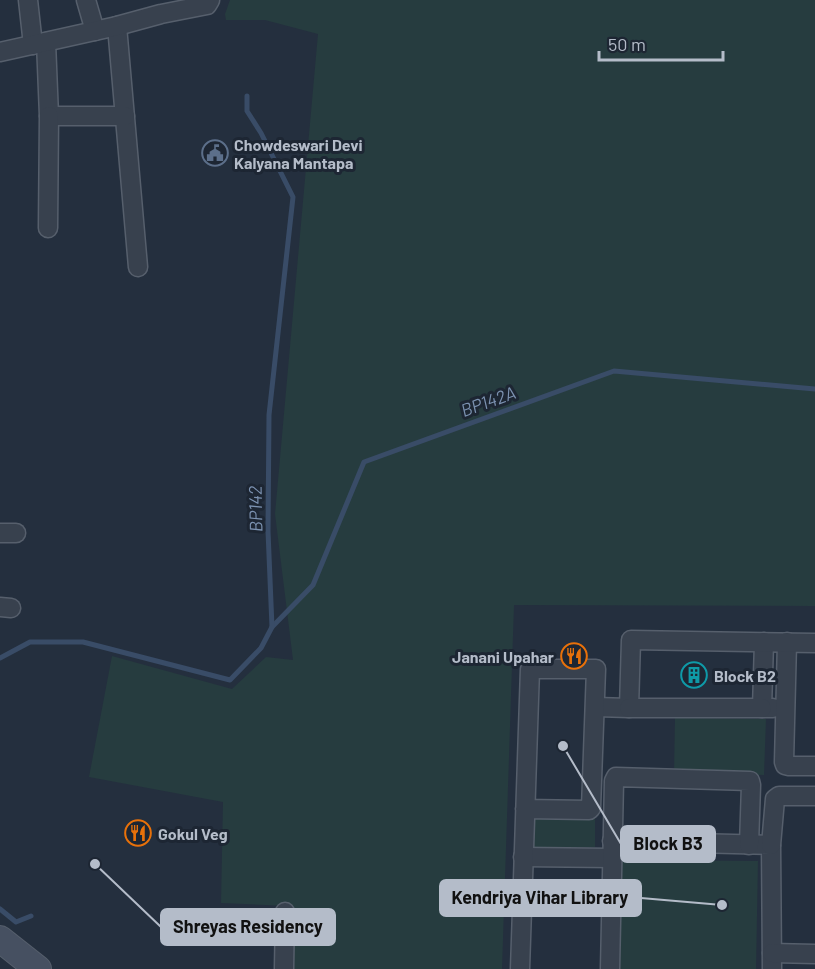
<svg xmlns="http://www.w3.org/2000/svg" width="815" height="969" font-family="Barlow,sans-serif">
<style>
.green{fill:#263c3f}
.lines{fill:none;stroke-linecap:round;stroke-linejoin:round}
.stream{stroke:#394c67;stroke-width:5}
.minor-casing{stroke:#565f6c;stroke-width:21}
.secondary-casing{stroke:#565f6c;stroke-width:28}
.minor{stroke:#38414e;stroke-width:18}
.secondary{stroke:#465061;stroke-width:26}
.labels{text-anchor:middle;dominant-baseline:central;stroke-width:6;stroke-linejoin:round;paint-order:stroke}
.poi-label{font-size:16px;font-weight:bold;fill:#b4bcc9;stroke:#1d2633;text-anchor:start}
.water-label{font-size:18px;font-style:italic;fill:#7c92b1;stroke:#1d2633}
.leader{fill:none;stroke:#b4bcc9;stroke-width:2}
.callout-dot{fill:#b4bcc9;stroke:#1d2633;stroke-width:2}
.callout{fill:#b4bcc9;stroke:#b4bcc9;stroke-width:2}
.callout-label{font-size:18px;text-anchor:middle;font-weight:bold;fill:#111}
</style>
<rect width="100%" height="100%" fill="#242f3e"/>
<g class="green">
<path d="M230 0H815V606L514 605 502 969H288V906L221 903 223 802 89 777 112 656 232 689 266 657 293 660 275 514 318 34 265 20H226L225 14Z"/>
<path d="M675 718 766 719 764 775 674 773Z"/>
<path d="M595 817V847L531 849V818Z"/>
<path d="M614 860 758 861 756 969H613Z"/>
</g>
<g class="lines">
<g class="stream">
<path d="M272 627 313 585 364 462 614 371 815 389"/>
<path d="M0 658 30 642H83L230 680 261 648 272 627 268 531 269 415 293 197 261 133 247 111V96"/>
<path d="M0 909 16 922 31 916"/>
</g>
<g class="minor-casing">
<g id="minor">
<path d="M28 0 33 45"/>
<path d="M86 0 95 31"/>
<path d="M117 26 138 267"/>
<path d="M46 42 49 116H125"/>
<path d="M0 52 117 26 161 14 207 5 210 0"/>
<path d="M48 228 49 116"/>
<path d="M0 533H16"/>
<path d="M0 607 11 608"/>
<path d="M764 642 762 708H773"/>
<path d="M787 642 784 762 785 765 789 766H815"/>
<path d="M596 707 629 708 631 640 815 643"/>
<path d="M629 708H762"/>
<path d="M612 841 771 845 772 969"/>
<path d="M771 845 775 799 779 796H815"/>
<path d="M523 857 612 858"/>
<path d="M772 953 815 954"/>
<path d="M284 969 285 912"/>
<path d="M520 969C523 869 526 769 530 669H596L591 808 589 810 525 809"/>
<path d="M610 969 614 781 616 777 750 781 751 785 749 845"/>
</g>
</g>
<g class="secondary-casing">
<path id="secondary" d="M0 939 38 969"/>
</g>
<use href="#minor" class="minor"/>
<use href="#secondary" class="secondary"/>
</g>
<defs>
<g id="civic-ring" transform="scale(1.35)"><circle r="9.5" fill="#1d2633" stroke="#5c6f8a" stroke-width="1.5"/><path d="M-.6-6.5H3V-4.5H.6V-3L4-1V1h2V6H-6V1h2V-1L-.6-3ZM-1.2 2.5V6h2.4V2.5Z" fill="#5c6f8a"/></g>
<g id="restaurant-ring" transform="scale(1.35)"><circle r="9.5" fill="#1d2633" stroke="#e8710a" stroke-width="1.5"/><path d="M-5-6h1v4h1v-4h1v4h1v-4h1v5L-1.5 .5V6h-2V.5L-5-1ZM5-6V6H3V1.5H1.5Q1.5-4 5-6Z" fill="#e8710a"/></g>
<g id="building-ring" transform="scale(1.35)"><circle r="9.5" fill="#1d2633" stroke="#0f9aa8" stroke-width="1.5"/><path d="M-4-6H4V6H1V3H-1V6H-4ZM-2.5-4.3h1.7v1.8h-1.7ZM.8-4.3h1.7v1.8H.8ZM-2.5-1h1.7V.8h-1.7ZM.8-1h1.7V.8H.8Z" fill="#0f9aa8"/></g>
</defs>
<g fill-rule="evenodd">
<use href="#civic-ring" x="215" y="153"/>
<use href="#restaurant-ring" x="574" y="656"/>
<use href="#building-ring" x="694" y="675"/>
<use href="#restaurant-ring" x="138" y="833"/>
</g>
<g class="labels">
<g class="poi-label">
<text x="234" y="144">Chowdeswari Devi<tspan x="234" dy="18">Kalyana Mantapa</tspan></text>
<text x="554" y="656" text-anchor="end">Janani Upahar</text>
<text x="714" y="675">Block B2</text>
<text x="158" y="833">Gokul Veg</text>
</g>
<g class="water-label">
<text transform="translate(488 401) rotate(-20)">BP142A</text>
<text transform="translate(255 509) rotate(-91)">BP142</text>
</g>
</g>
<path class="leader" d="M563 746L621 844M722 905L641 898M95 864L161 927"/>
<g class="callout-dot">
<circle cx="563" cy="746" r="6"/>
<circle cx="722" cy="905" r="6"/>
<circle cx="95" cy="864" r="6"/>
</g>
<g class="callout">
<rect x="621" y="826" width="94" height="36" rx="6"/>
<rect x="440" y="880" width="201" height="36" rx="6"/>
<rect x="161" y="909" width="174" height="36" rx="6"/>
</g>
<g class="callout-label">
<text x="668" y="850">Block B3</text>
<text x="540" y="904">Kendriya Vihar Library</text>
<text x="248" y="933">Shreyas Residency</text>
</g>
<path d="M599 51v9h124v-9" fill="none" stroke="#b4bcc9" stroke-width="3"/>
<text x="608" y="51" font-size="18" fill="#b4bcc9" stroke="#1d2633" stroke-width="4.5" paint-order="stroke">50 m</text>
</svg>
